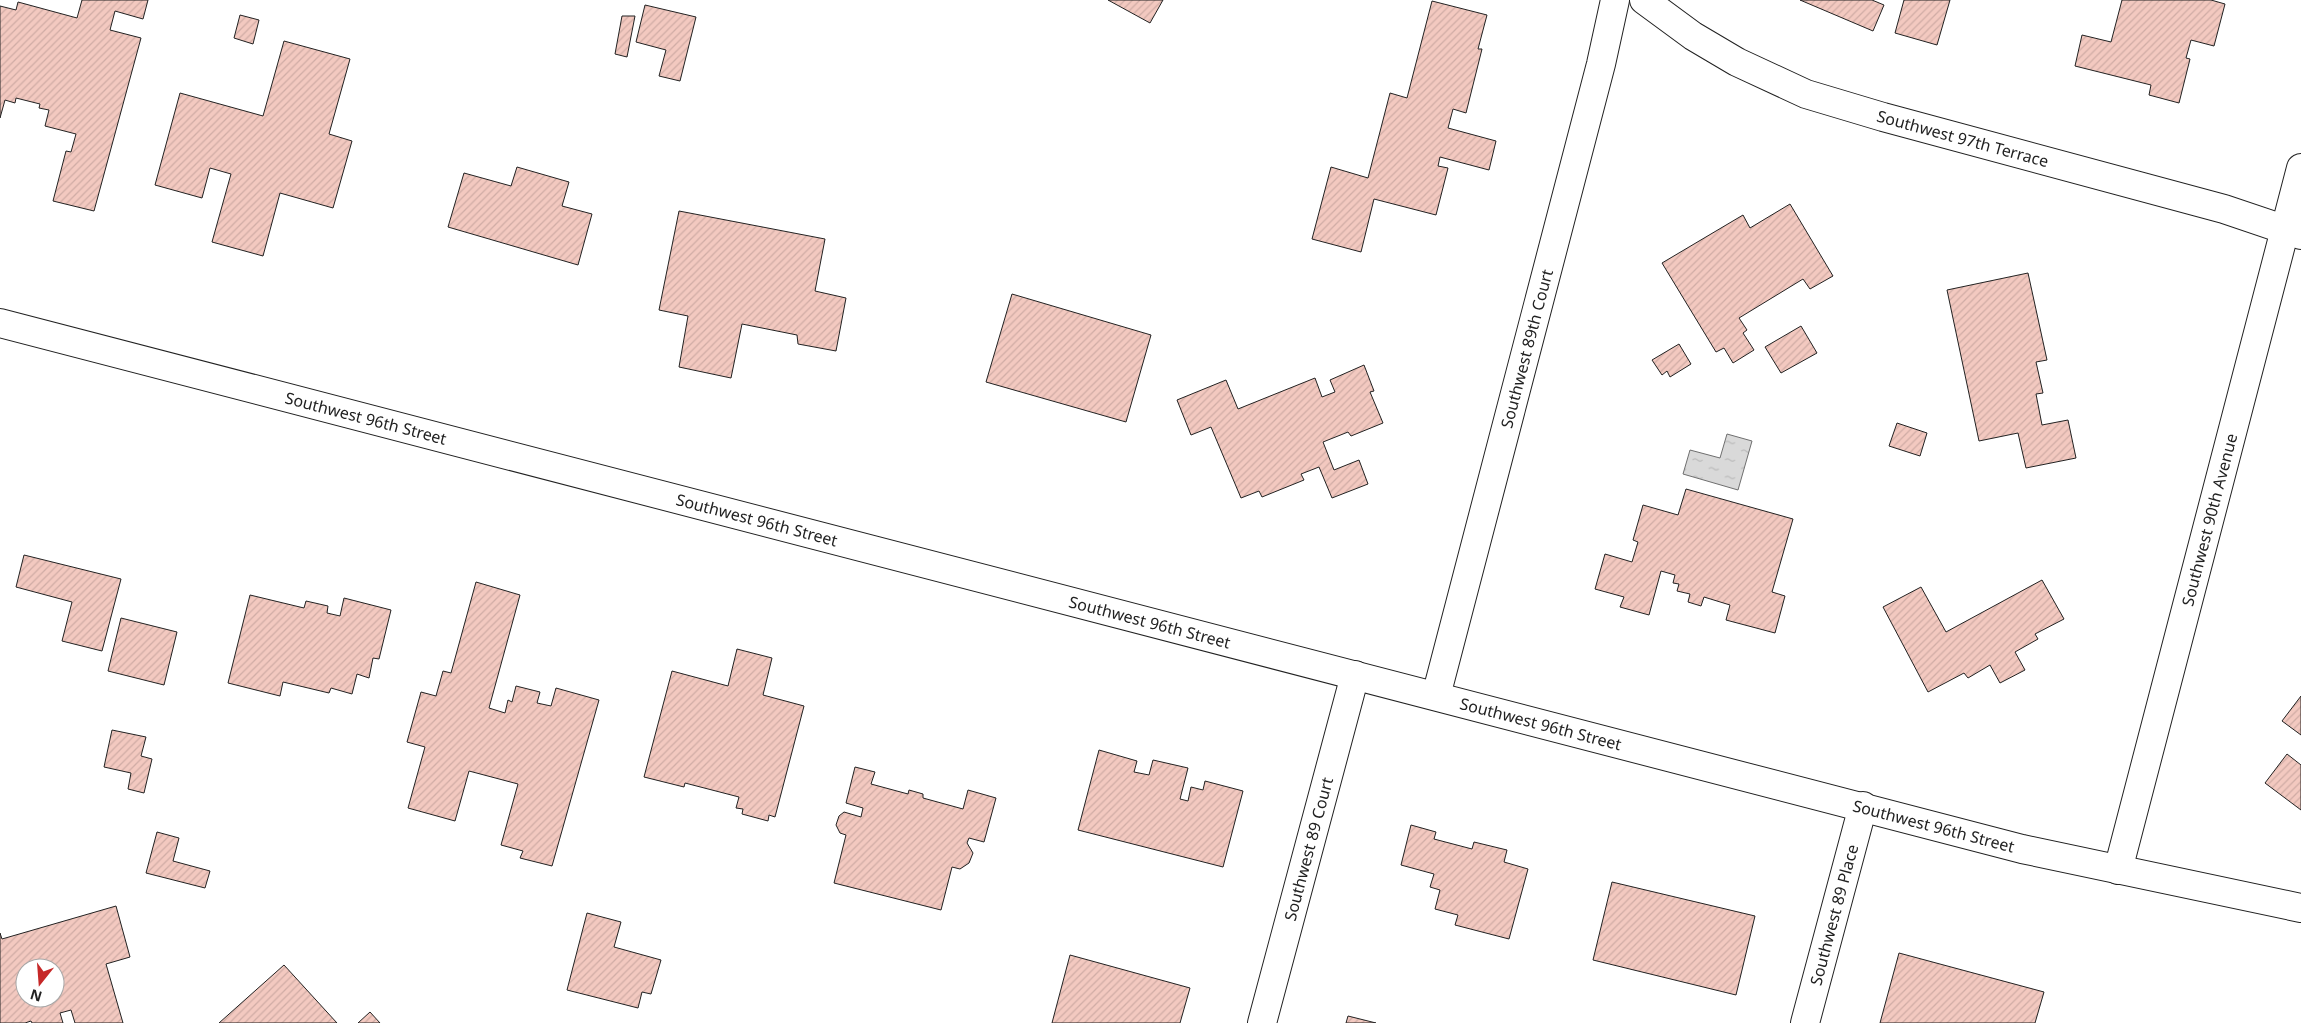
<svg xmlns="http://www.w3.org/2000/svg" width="2301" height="1023" font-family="'Noto Sans',sans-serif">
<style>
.water{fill:url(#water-ripples);stroke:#6f6f6f}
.building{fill:url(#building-hatch);stroke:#222;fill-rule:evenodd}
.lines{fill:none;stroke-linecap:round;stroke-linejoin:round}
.minor-casing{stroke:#222;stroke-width:30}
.minor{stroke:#fff;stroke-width:28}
.labels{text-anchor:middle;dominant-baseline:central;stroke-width:4;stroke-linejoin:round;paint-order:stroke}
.street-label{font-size:16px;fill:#222;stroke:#fff}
</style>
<defs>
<pattern id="water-ripples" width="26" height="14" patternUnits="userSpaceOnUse" patternTransform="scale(1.25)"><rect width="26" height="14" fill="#d9d9d9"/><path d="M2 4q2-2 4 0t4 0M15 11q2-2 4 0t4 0" fill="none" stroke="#bababa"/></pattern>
<pattern id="building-hatch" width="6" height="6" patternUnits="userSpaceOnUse" patternTransform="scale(1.25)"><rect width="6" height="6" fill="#f3c9c0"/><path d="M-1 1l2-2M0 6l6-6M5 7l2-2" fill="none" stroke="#d0aca5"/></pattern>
</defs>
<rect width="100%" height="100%" fill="#fff"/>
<path class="water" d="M1727 434 1752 441 1738 490 1683 474 1690 450 1720 458Z"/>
<g class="building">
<path d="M82 0H148L143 19 115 11 110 30 141 38 94 211 53 201 66 151 71 152 76 134 45 126 49 110 39 108 40 104 16 98 15 103 5 100 0 118V6L16 10 18 2 77 18Z"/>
<path d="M1108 0H1163L1150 23Z"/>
<path d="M1800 0H1872L1884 5 1873 31Z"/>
<path d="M1904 0H1950L1937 45 1895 33Z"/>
<path d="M2122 0H2211L2225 4 2214 46 2191 40 2186 58 2190 59 2179 103 2149 95 2151 85 2075 66 2082 35 2111 42Z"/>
<path d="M1432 1 1487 15 1478 49H1482L1466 113 1453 109 1448 128 1496 141 1489 170 1440 157 1438 166 1448 168 1436 215 1374 199 1361 252 1312 239 1331 167 1368 178 1390 93 1407 98Z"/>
<path d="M645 5 696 17 680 81 659 76 666 50 636 42Z"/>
<path d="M240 15 259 20 253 44 234 38Z"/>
<path d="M622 16H635L627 57 615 54Z"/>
<path d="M284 41 350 59 329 134 352 141 333 208 280 193 263 256 212 242 231 174 210 168 202 198 155 185 180 93 263 116Z"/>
<path d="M517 167 569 182 562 206 592 214 578 265 448 227 464 173 511 186Z"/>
<path d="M1790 204 1833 276 1810 289 1803 279 1739 318 1747 330 1743 333 1754 350 1733 363 1724 348 1716 352 1662 263 1743 215 1750 228Z"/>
<path d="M679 211 825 239 815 291 846 298 836 351 798 344 797 335 742 324 731 378 679 367 688 316 659 310Z"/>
<path d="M2028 273 2047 360 2036 362 2043 393 2036 394 2042 425 2068 420 2076 458 2026 468 2018 433 1979 441 1947 290Z"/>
<path d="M1012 294 1151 335 1126 422 986 382Z"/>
<path d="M1801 326 1817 353 1781 373 1765 347Z"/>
<path d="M1679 344 1691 364 1670 377 1667 371 1662 375 1652 360Z"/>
<path d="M1364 365 1374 391 1370 392 1383 423 1351 436 1348 432 1323 442 1334 470 1359 460 1368 484 1332 498 1319 467 1301 474 1304 480 1262 497 1259 491 1241 498 1211 427 1191 435 1177 400 1226 380 1238 409 1315 378 1322 397 1335 392 1330 380Z"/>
<path d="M1897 423 1927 433 1920 456 1889 446Z"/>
<path d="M1686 489 1793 519 1772 592 1785 596 1775 633 1726 620 1730 605 1704 597 1701 606 1688 602 1690 594 1677 591 1679 584 1673 583 1675 575 1661 571 1649 615 1620 607 1624 597 1595 589 1605 554 1632 562 1638 542 1633 540 1643 505 1678 515Z"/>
<path d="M24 555 121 579 102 651 62 641 72 602 16 587Z"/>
<path d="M2042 580 2064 619 2035 634 2038 639 2015 652 2025 670 2000 683 1990 665 1968 678 1964 673 1928 692 1883 607 1921 587 1946 632Z"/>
<path d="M476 582 520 595 489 708 505 713 508 700 512 702 516 686 540 692 537 703 551 706 556 688 599 700 552 866 520 858 523 851 501 845 518 784 469 771 455 821 408 808 425 747 407 742 421 692 436 696 443 671 451 673Z"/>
<path d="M250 595 304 608 306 601 328 606 327 613 340 616 344 598 391 610 379 659 373 658 369 678 357 674 352 694 331 688 329 693 283 682 280 696 228 683Z"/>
<path d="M121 618 177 632 164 685 108 671Z"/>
<path d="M737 649 772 658 763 695 804 706 775 817 769 815 768 821 742 814 743 809 736 808 739 797 685 783 684 787 644 777 672 671 728 686Z"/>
<path d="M2301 696V735L2282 721Z"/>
<path d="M112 730 146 737 141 756 152 759 144 793 128 789 131 773 104 767Z"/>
<path d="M1099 750 1137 761 1134 772 1149 775 1153 760 1188 768 1180 799 1188 801 1191 787 1203 790 1205 781 1243 791 1223 867 1078 830Z"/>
<path d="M2287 754 2301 765V810L2265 783Z"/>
<path d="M855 767 875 772 871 784 908 794 909 790 923 794V798L963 809 968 790 996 798 984 842 969 838 967 843 973 853 969 863 960 869 952 867 941 910 834 883 846 835 840 833 836 825 839 816 844 812 861 817 863 808 846 803Z"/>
<path d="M1411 825 1436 832 1434 839 1472 849 1474 842 1507 850 1504 862 1528 869 1509 939 1455 925 1458 915 1435 909 1440 890 1430 887 1434 874 1401 865Z"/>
<path d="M157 832 179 838 173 861 210 871 205 888 146 873Z"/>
<path d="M1612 882 1755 916 1736 995 1593 960Z"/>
<path d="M116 906 130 957 106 964 123 1023H75L71 1010 60 1013 63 1023H32L31 1021 25 1023H0V933L2 939ZM25 968H55V998H25Z"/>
<path d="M587 913 621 922 614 947 661 960 651 994 642 992 638 1008 567 990Z"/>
<path d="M1899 953 2044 992 2035 1023H1880Z"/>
<path d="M1070 955 1190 988 1180 1023H1052Z"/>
<path d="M284 965 337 1023H219Z"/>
<path d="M370 1012 380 1023H358Z"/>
<path d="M1348 1016 1376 1023H1346Z"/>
</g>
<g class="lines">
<g class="minor-casing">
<g id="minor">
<path id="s1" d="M1644 0 1693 36 1737 62 1806 94 1883 117 2224 209 2301 235"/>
<path id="s2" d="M0 323 2022 849 2301 908"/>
<path id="s3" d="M1436 696 1601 64 1615 0"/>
<path id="s4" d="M2118 870 2301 168"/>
<path id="s5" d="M1262 1023 1355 675"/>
<path id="s6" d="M1805 1023 1863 806"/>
</g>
</g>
<use href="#minor" class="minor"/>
</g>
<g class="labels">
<g class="street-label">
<text stroke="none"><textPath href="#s1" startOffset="351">Southwest 97th Terrace</textPath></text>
<text stroke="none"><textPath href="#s3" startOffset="359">Southwest 89th Court</textPath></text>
<text stroke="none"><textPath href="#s2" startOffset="378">Southwest 96th Street</textPath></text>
<text stroke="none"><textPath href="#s2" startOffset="782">Southwest 96th Street</textPath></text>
<text stroke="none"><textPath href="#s4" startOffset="362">Southwest 90th Avenue</textPath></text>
<text stroke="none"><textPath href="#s2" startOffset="1188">Southwest 96th Street</textPath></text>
<text stroke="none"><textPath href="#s2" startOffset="1592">Southwest 96th Street</textPath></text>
<text stroke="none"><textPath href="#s2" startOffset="1998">Southwest 96th Street</textPath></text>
<text stroke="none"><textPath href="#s5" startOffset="180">Southwest 89 Court</textPath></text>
<text stroke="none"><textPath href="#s6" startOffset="112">Southwest 89 Place</textPath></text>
</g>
</g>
<g transform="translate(40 983) rotate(197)"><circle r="24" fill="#ffffff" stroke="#a7a7a7"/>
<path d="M0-4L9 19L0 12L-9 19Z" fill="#c62828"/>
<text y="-8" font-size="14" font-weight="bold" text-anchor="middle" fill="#222222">N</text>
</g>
</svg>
